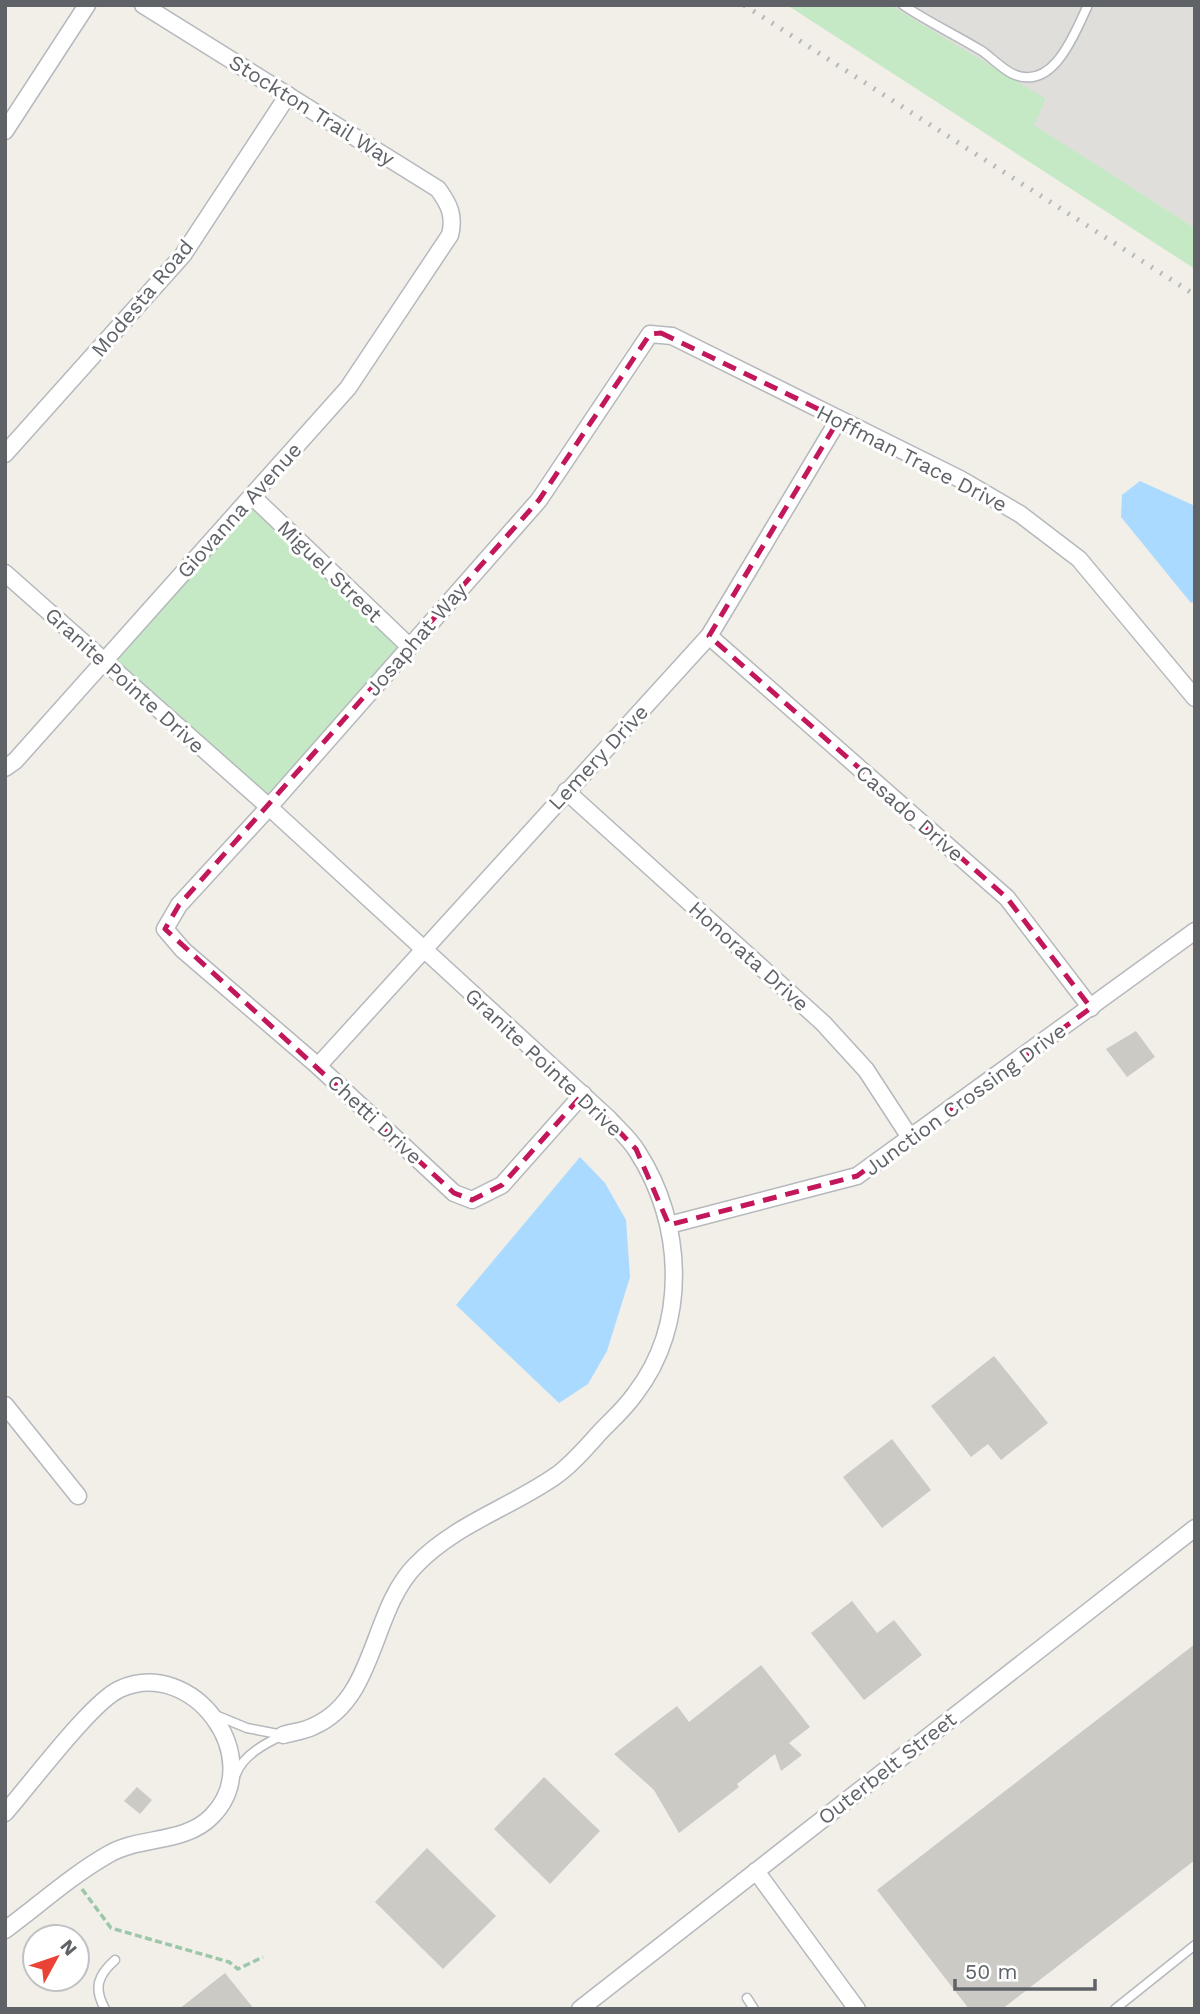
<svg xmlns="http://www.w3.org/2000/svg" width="1200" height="2014" font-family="'Work Sans',sans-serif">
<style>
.industrial{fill:#e0deda}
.green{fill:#c5e8c5}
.water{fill:#aadaff}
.building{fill:#cccac5}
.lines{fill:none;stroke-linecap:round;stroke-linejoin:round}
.service-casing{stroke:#b5b8bc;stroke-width:11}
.minor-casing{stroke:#b5b8bc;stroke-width:19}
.path{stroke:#9cc7a9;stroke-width:3.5;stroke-dasharray:7 3.5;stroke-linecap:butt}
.service{stroke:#fff;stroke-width:8}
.minor{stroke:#fff;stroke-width:16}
.rail{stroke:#b6b7b8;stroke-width:5;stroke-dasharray:2 9;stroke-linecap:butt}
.marked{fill:none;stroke:#c2185b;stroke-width:5;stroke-dasharray:14 9;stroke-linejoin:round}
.labels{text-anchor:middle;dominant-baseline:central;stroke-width:6;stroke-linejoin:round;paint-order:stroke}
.street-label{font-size:21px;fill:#5f6368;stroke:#fff}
</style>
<rect width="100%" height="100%" fill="#f1efe8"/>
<path class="industrial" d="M890 5H1195V228L1033 125 1046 100Z"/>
<g class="green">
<path d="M787 5H890L1046 99 1034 125 1195 228V269Z"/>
<path d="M252 496 409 646 269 807 104 661Z"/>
</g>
<g class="water">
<path d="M1140 481 1195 506V601L1191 603 1121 517 1122 495Z"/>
<path d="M580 1157 605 1183 626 1220 630 1277 607 1351 588 1384 559 1403 456 1305Z"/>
</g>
<g class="building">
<path d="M1136 1031 1155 1057 1127 1077 1106 1049Z"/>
<path d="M994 1356 1048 1423 1001 1460 988 1444 971 1457 931 1406Z"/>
<path d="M892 1439 931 1490 882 1528 843 1477Z"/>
<path d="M852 1601 877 1633 894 1620 922 1655 864 1700 811 1633Z"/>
<path d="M1195 1644V1860L1002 2009H969L877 1890Z"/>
<path d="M761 1665 810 1727 789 1743 802 1755 781 1771 775 1754 737 1784 739 1787 679 1833 654 1790 614 1754 677 1706 689 1722Z"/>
<path d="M544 1777 600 1831 550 1884 494 1829Z"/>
<path d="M137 1787 152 1800 140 1814 124 1801Z"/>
<path d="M427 1848 496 1916 443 1969 375 1902Z"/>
<path d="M225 1973 254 2009H179Z"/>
</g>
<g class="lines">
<g class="service-casing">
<g id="service">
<path d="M903 5C928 22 956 35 982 51 992 58 1002 69 1013 74 1054 92 1075 32 1088 5"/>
<path d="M213 1714 247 1728 283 1735"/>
<path d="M236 1774C243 1755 266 1743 283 1735"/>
<path d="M747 1998 754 2009"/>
<path d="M105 2009C93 1988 98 1975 115 1960"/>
<path d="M1115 2009 1195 1945"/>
</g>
</g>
<g class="minor-casing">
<g id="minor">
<path d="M5 131 87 5"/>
<path d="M5 454 183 255 288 95"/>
<path d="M252 496 409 646"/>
<path d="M5 573 269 807 609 1119C618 1129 630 1139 637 1151 684 1223 689 1324 635 1394 626 1407 614 1418 603 1429 588 1445 572 1465 554 1477 509 1508 454 1525 416 1565 371 1610 376 1699 314 1726 305 1731 293 1732 283 1735"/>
<path d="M709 636 1007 898 1091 1008"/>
<path d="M5 768 15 761 348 388 450 235C455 216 449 204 438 189L143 5"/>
<path d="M566 791 823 1023 866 1070 911 1139"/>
<path d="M318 1066 709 636 839 419"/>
<path d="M583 1094 502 1185 472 1200 454 1193 318 1066 183 950 165 929 179 905 269 807 539 500 650 334 672 336 960 479 1020 514 1079 559 1195 698"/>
<path d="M669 1225 857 1176 1195 931"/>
<path d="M5 1405 78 1496"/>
<path d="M5 1813C29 1786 92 1701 120 1689 193 1656 268 1759 212 1816 185 1844 140 1836 109 1854 72 1875 39 1905 5 1930"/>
<path d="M756 1871 857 2009"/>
<path d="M580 2009 1195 1528"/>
</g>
</g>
<path class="path" d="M82 1889 111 1928 229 1962 238 1969 263 1957"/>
<use href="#service" class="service"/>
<use href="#minor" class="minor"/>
<path class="rail" d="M744 5 1195 295"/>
</g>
<path class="marked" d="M661 333 839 419 709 636 1007 898 1091 1008 857 1176 669 1225 636 1149 583 1094 502 1185 472 1200 454 1193 165 929 179 905 539 500 650 334Z"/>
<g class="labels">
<g class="street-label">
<text transform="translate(312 110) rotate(32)">Stockton Trail Way</text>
<text transform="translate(142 298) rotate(-50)">Modesta Road</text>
<text transform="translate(912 458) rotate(27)">Hoffman Trace Drive</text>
<text transform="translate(239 510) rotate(-48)">Giovanna Avenue</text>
<text transform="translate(330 571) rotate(44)">Miguel Street</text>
<text transform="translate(416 639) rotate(-49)">Josaphat Way</text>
<text transform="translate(125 680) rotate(42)">Granite Pointe Drive</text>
<text transform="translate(598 757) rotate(-47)">Lemery Drive</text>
<text transform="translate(910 813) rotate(41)">Casado Drive</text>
<text transform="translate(749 956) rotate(42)">Honorata Drive</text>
<text transform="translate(544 1062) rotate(43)">Granite Pointe Drive</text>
<text transform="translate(965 1099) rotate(-36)">Junction Crossing Drive</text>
<text transform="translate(375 1119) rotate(43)">Chetti Drive</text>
<text transform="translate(887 1768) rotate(-38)">Outerbelt Street</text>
</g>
</g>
<rect width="1200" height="2014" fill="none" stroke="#5f6368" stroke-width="14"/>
<g transform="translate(56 1958) rotate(50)"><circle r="33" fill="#ffffff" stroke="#bfc1c3" stroke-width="2"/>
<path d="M0-5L12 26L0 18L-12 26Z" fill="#ea4335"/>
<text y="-10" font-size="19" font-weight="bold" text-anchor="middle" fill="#5f6368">N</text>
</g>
<path d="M955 1979v10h140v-10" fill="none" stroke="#5f6368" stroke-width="3.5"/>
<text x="965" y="1979" font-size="21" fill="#5f6368" stroke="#ffffff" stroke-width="5" paint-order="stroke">50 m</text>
</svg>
